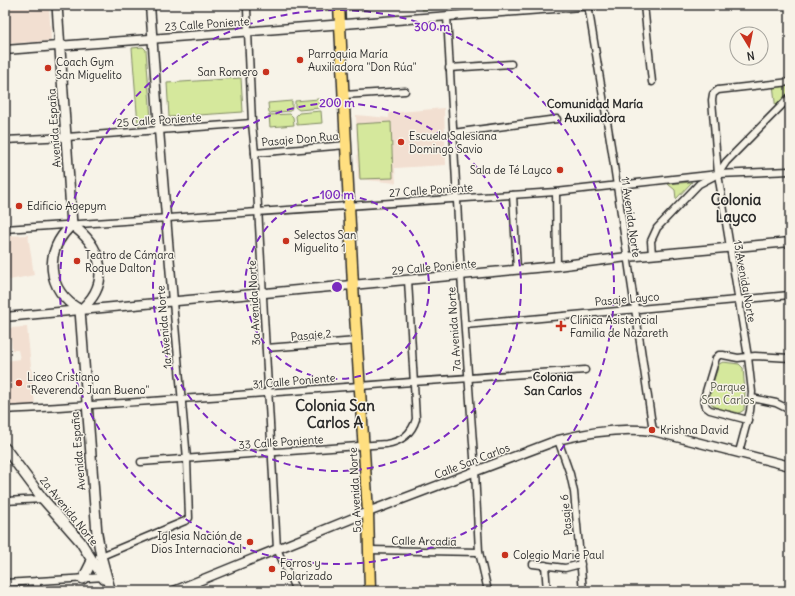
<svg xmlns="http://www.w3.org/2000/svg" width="795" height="596" font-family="Delius,sans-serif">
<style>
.built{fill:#f2dfd1}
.green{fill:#d5e89c;stroke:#808a64}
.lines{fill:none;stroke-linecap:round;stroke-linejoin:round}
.minor-casing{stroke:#2b2b2b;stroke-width:9}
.tertiary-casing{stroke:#2b2b2b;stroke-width:11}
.secondary-casing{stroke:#2b2b2b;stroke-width:12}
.primary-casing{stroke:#2b2b2b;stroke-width:13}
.minor{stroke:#f7f3e8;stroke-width:6}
.tertiary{stroke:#f7f3e8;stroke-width:8}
.secondary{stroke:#f7f3e8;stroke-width:9}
.primary{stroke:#ffdf80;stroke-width:10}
.ring{fill:none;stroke:#7b2cbf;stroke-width:2;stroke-dasharray:7 5}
.poi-dot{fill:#c8321e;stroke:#f7f3e8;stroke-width:1.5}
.labels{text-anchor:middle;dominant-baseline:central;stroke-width:3;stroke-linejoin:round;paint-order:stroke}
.street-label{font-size:11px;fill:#2b2b2b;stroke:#f7f3e8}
.poi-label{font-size:11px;fill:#2b2b2b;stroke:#f7f3e8;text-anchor:start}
.park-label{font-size:11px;fill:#4d5142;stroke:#f7f3e8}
.neighbourhood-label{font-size:12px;font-weight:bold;fill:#2b2b2b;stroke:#f7f3e8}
.district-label{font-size:15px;font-weight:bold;fill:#2b2b2b;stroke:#f7f3e8}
.centre{fill:#7b2cbf;stroke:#f7f3e8;stroke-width:2}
.ring-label{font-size:12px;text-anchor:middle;font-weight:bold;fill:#7b2cbf;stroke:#f7f3e8;stroke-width:3;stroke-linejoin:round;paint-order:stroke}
</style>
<rect width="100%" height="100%" fill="#f7f3e8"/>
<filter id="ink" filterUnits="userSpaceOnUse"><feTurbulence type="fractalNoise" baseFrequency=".025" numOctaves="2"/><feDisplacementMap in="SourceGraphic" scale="8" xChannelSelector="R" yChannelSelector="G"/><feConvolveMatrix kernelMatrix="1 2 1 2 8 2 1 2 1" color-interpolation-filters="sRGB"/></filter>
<g filter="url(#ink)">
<g class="built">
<path d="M5 5H49L51 40 50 41 5 44Z"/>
<path d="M444 108 446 165 395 168 396 183 358 179 356 115 389 118V113Z"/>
<path d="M28 235 34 275 5 281V236Z"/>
<path d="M27 327 35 405 5 407V361L20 359 18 350H12L11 339 9 338 8 328Z"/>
</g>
<g class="green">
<path d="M424 5H476L422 10Z"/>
<path d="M143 47 146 50 151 120 148 124 138 125 132 48Z"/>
<path d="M241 78 243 112 169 117 167 83Z"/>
<path d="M790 82V97L776 111 773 84Z"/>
<path d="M319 99 320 108 299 110 295 107V101Z"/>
<path d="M292 101V108L290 111 269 113 268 103Z"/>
<path d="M321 111 322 123 297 125 296 116 299 113Z"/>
<path d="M290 114 293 117 294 125 270 127 269 115Z"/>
<path d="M391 122 393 178 360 179 357 124Z"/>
<path d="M692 182 676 199 675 190 668 184Z"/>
<path d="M723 362 739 364 743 368 745 392 744 410 739 413C731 411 720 410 714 406 704 401 717 373 719 364Z"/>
</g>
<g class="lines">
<g class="minor-casing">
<g id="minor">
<path d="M588 5 612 152 653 431"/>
<path d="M644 5 652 82"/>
<path d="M247 9 252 123 255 153 277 549 296 591"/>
<path d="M447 16 461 275 475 471 479 552 488 591"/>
<path d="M449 68 511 64"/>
<path d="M344 95 405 91"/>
<path d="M453 133 557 119"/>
<path d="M5 140 67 137 252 123"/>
<path d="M255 153 346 145"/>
<path d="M556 192 557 266"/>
<path d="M513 195 517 270"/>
<path d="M5 229 556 192 718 174 790 171"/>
<path d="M652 255 651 241 657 228 699 184 718 174 726 162 790 97"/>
<path d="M465 325 790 295"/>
<path d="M266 348 357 341"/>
<path d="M752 398 776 403 790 410"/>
<path d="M5 410C199 400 392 382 585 370"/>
<path d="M748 420 710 410 706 407 704 398 716 358 719 355H723L738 358 755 356 790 358"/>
<path d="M558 440 570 474 574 492 583 591"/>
<path d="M739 452 750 411 752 392 748 357 718 174 712 100 713 94 718 90 790 82"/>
<path d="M141 462 386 444C401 442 412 433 416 419L408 280"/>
<path d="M5 501 43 499"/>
<path d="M370 550 479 552"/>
<path d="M99 557 185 521 189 518 187 459 173 302"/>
<path d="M533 564 565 568 581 564"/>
<path d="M545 565 547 591"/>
<path d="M37 581V591"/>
<path d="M196 582 198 591"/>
<path d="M5 583 105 577"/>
</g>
</g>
<g class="tertiary-casing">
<g id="tertiary">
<path d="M150 5 159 130 173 302"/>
<path d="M5 50 594 5"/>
<path d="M5 317 557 266 627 257 790 242"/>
<path d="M174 591 368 512 558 440C589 432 621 427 653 431L790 466"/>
</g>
</g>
<g class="secondary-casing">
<g id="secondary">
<path d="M57 5 72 225"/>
<path d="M72 225C43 251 46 290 80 310"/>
<path d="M72 225C103 247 112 284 80 310"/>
<path d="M80 310 97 534 101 556 110 589"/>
<path d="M5 448 43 499 80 541 104 579"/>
<path d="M83 579 92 561"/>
</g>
</g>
<g class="primary-casing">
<path id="primary" d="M339 5 353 285 368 512 370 591"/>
</g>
<use href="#minor" class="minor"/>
<use href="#tertiary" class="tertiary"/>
<use href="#secondary" class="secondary"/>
<use href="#primary" class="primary"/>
</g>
</g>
<g class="ring">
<circle cx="337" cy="287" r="92"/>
<circle cx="337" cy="287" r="184"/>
<circle cx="337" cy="287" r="277"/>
</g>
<g class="poi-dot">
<circle cx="300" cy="60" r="4"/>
<circle cx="48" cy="68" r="4"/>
<circle cx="266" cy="72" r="4"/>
<circle cx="401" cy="142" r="4"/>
<circle cx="560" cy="170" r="4"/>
<circle cx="19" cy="206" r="4"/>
<circle cx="286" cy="241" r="4"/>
<circle cx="77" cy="261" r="4"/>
<path d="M559 320h4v4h4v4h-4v4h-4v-4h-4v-4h4z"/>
<circle cx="19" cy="383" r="4"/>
<circle cx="652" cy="430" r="4"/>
<circle cx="250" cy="542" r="4"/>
<circle cx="505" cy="555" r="4"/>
<circle cx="272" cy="569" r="4"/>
</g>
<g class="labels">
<g class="street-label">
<text transform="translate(207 24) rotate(-4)">23 Calle Poniente</text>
<text transform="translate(159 120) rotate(-4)">25 Calle Poniente</text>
<text transform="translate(54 128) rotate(-94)">Avenida España</text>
<text transform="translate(300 139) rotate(-5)">Pasaje Don Rua</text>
<text transform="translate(431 190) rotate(-4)">27 Calle Poniente</text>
<text transform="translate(631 217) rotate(82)">11 Avenida Norte</text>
<text transform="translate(434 267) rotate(-5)">29 Calle Poniente</text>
<text transform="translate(745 281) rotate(80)">13 Avenida Norte</text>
<text transform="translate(627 299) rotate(-5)">Pasaje Layco</text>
<text transform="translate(254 303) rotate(-93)">3a Avenida Norte</text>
<text transform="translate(164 327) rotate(-95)">1a Avenida Norte</text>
<text transform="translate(454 329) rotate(-94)">7a Avenida Norte</text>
<text transform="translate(311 335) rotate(-5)">Pasaje 2</text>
<text transform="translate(294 381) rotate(-5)">31 Calle Poniente</text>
<text transform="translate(281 442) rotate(-4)">33 Calle Poniente</text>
<text transform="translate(78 451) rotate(-95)">Avenida España</text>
<text transform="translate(472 461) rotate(-21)">Calle San Carlos</text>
<text transform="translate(355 490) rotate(-93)">5a Avenida Norte</text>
<text transform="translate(69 511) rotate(51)">2a Avenida Norte</text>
<text transform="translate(566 515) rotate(-96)">Pasaje 6</text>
<text transform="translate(424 541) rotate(1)">Calle Arcadia</text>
</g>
<g class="poi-label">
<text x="308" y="54">Parroquia María<tspan x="308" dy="13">Auxiliadora "Don Rúa"</tspan></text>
<text x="56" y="62">Coach Gym<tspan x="56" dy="13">San Miguelito</tspan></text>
<text x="258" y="72" text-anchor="end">San Romero</text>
<text x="409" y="136">Escuela Salesiana<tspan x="409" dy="13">Domingo Savio</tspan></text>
<text x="552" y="170" text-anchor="end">Sala de Té Layco</text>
<text x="27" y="206">Edificio Agepym</text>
<text x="294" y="235">Selectos San<tspan x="294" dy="13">Miguelito 1</tspan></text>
<text x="85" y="255">Teatro de Cámara<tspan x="85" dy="13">Roque Dalton</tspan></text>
<text x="570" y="320">Clínica Asistencial<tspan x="570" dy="13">Familia de Nazareth</tspan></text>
<text x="27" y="377">Liceo Cristiano<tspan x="27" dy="13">"Reverendo Juan Bueno"</tspan></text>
<text x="660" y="430">Krishna David</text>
<text x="242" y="536" text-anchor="end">Iglesia Nación de<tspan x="242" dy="13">Dios Internacional</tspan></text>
<text x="513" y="555">Colegio Marie Paul</text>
<text x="280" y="563">Forros y<tspan x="280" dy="13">Polarizado</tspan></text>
</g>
<g class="park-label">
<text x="728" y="387">Parque<tspan x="728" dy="13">San Carlos</tspan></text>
</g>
<g class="neighbourhood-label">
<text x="595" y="103">Comunidad María<tspan x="595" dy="14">Auxiliadora</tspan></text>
<text x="553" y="376">Colonia<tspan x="553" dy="14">San Carlos</tspan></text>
</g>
<g class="district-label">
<text x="736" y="199">Colonia<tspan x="736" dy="17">Layco</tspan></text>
<text x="335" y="405">Colonia San<tspan x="335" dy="17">Carlos A</tspan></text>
</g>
</g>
<circle cx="337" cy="287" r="6" class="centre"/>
<g class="ring-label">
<text x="432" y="31">300 m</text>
<text x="337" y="107">200 m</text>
<text x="337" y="199">100 m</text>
</g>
<rect width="795" height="596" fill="none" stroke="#f7f3e8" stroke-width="20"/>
<rect x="10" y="10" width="775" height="576" fill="none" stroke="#2b2b2b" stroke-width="1.5" filter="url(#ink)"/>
<g transform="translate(749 46) rotate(170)"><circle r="19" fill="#f7f3e8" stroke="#a5a39c"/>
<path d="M0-3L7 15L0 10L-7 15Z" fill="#c8321e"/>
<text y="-6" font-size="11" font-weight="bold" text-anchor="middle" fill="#2b2b2b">N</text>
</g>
</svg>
